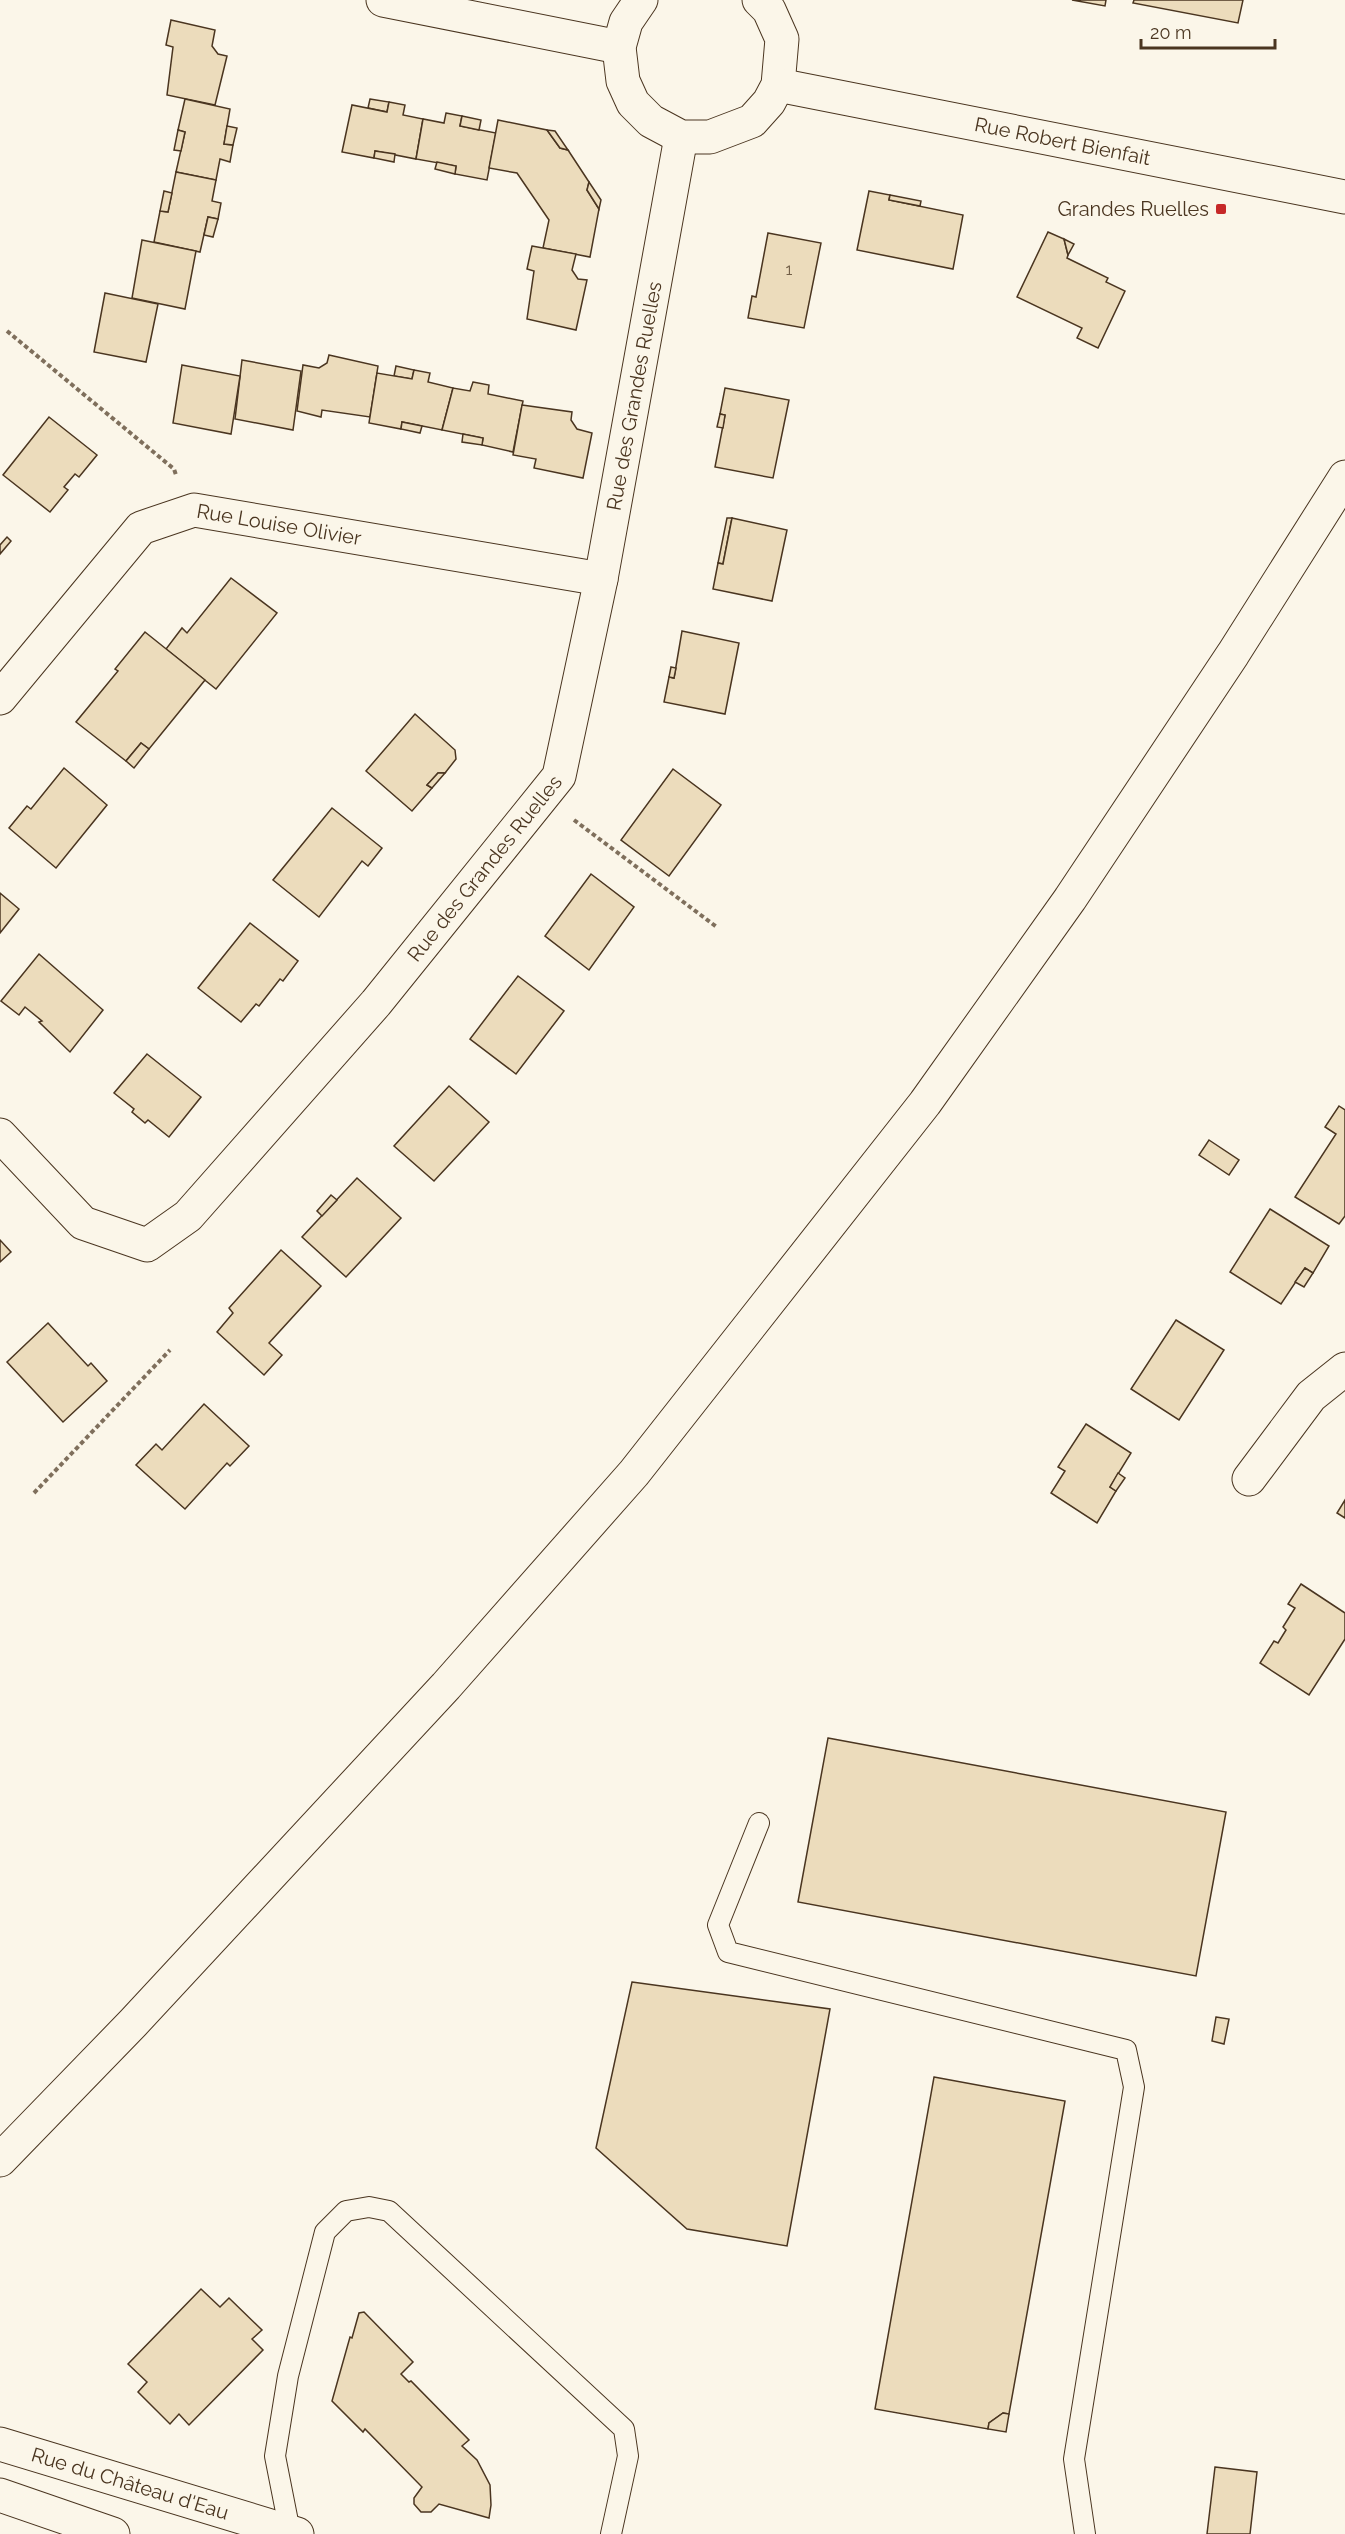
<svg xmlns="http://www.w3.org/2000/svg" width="1345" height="2534" font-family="Raleway,sans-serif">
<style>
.building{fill:#ecdcbc;stroke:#4a3520;stroke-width:1.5}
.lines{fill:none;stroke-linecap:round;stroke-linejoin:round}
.lane-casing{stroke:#4a3520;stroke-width:22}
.street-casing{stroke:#4a3520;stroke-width:35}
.secondary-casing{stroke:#4a3520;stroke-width:35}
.primary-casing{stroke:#4a3520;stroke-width:35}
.path{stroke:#7f6f5c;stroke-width:4;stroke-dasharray:4.5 3;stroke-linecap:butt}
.lane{stroke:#fbf6e9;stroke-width:20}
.street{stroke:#fbf6e9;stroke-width:33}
.secondary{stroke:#fbf6e9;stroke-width:33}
.primary{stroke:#fbf6e9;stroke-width:33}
.poi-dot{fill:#c62828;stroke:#fbf6e9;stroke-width:2}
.labels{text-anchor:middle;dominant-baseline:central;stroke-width:4.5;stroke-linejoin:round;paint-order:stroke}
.number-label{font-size:16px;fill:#725f47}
.street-label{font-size:20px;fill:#4a3520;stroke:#fbf6e9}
.poi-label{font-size:20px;fill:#4a3520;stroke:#fbf6e9;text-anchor:end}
</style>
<rect width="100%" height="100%" fill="#fbf6e9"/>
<g class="building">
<path d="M1072 0H1106L1105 6Z"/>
<path d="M1134 0H1243L1238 23 1133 3Z"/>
<path d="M171 20 215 30 212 46 218 54 227 56 215 105 167 95 173 47 166 45Z"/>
<path d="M185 99 230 109 224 144 233 145 230 162 220 159 216 180 176 172 185 132 178 130Z"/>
<path d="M370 99 389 102 387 112 368 108Z"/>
<path d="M389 102 405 105 403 115 423 119 416 159 375 151 374 158 342 152 352 105 387 112Z"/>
<path d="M446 113 462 116 460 126 496 133 487 180 455 174 456 166 416 159 423 119 444 123Z"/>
<path d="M462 116 481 120 479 130 460 126Z"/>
<path d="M498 120 547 130 560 148 568 150 589 182 587 190 599 209 590 257 543 248 549 220 517 173 489 168Z"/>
<path d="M227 126 237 128 233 145 224 144Z"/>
<path d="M178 130 185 132 181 151 174 150Z"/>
<path d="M547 130 555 131 568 150 560 148Z"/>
<path d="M375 151 395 154 394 162 374 158Z"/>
<path d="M437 162 456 166 455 174 435 169Z"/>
<path d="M176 172 216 180 212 201 221 203 218 219 208 217 200 252 154 242 160 211 168 212Z"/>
<path d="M589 182 601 200 599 209 587 190Z"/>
<path d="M164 191 172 193 168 212 160 211Z"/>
<path d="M869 191 890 195 889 200 963 215 953 269 857 250Z"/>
<path d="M890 195 921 201 920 206 889 200Z"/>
<path d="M208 217 218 219 213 237 204 235Z"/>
<path d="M1048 232 1064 239 1068 255 1067 258 1108 278 1106 282 1125 291 1098 348 1077 338 1082 328 1017 297Z"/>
<path d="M768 233 821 243 804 328 748 318 752 296 756 297Z"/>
<path d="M1064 239 1074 244 1068 255Z"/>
<path d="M142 240 196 251 185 309 132 298Z"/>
<path d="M532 246 576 254 572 270 578 279 587 280 576 330 527 319 534 271 527 269Z"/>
<path d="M105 293 158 304 146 362 94 352Z"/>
<path d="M329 355 378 366 370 417 322 410 321 417 297 411 303 365 319 368 327 363Z"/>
<path d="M242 360 301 371 293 430 235 419Z"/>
<path d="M182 365 240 376 231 434 173 423Z"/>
<path d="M396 366 414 370 412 379 394 376Z"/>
<path d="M414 370 430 373 428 382 453 388 442 430 402 422 401 429 369 423 377 373 412 379Z"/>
<path d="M473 382 489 385 488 394 523 401 513 452 482 445 483 438 442 430 453 388 470 391Z"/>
<path d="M725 388 789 400 773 478 715 467 725 415 720 414Z"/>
<path d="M522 405 572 412 571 420 577 429 592 433 583 478 534 468 536 459 513 455Z"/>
<path d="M720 414 725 415 723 428 717 427Z"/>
<path d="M49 417 97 455 79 477 75 474 64 487 68 490 50 512 3 475Z"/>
<path d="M402 422 422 426 420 433 401 429Z"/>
<path d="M463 434 483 438 482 445 462 442Z"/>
<path d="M727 518H732L723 564 718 563Z"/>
<path d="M732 518 787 530 772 601 713 589 718 563 723 564Z"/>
<path d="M7 537 11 541 0 554V545Z"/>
<path d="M231 578 277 613 216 689 166 649 182 628 187 633Z"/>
<path d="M682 631 739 643 725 714 664 702 669 677 674 678Z"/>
<path d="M145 632 205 680 149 749 141 743 126 761 76 722 118 671 115 669Z"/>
<path d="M671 667 676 668 674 678 669 677Z"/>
<path d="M415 714 455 750 456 759 445 773H438L427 785 432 788 412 811 366 771Z"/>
<path d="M141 743 149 749 134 768 126 761Z"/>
<path d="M64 768 107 805 56 868 9 828 27 806 31 809Z"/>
<path d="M673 769 721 805 669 876 621 840Z"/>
<path d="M438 773H445L432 788 427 785Z"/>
<path d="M332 808 382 848 368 866 362 861 319 917 273 880Z"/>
<path d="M591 874 634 907 589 970 545 936Z"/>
<path d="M0 893 19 909 0 933Z"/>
<path d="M250 923 298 961 283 981 280 979 259 1006 256 1004 241 1022 198 988Z"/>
<path d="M39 954 103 1010 70 1052 39 1022 42 1021 25 1007 19 1015 1 1001Z"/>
<path d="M518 976 564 1011 516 1074 470 1039Z"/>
<path d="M147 1054 201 1097 169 1137 148 1120 145 1123 132 1112 134 1109 114 1093Z"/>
<path d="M449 1086 489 1122 434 1181 394 1146Z"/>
<path d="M1339 1106 1345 1110V1216L1339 1224 1295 1197 1336 1134 1325 1127Z"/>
<path d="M1209 1140 1239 1160 1229 1175 1199 1155Z"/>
<path d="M357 1178 401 1218 346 1277 302 1237Z"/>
<path d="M331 1195 337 1200 322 1216 317 1211Z"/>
<path d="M1270 1209 1329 1246 1313 1273 1305 1268 1281 1304 1230 1272Z"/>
<path d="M0 1240 11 1252 0 1262Z"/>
<path d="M281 1250 321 1286 269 1343 282 1355 264 1375 217 1332 233 1313 229 1308Z"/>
<path d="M1305 1268 1313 1273 1304 1287 1295 1282Z"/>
<path d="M1176 1320 1224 1350 1179 1420 1131 1389Z"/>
<path d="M48 1323 88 1366 91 1363 107 1381 63 1422 7 1362Z"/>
<path d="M204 1404 249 1446 230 1466 227 1463 185 1509 136 1465 156 1444 162 1450Z"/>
<path d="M1086 1424 1131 1453 1110 1487 1116 1491 1097 1523 1051 1493 1065 1471 1058 1467Z"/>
<path d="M1118 1473 1125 1478 1116 1491 1110 1487Z"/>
<path d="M1345 1500V1518L1337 1513Z"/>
<path d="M1301 1584 1345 1613V1639L1309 1695 1260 1663 1274 1641 1278 1643 1286 1630 1283 1627 1295 1608 1288 1604Z"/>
<path d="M828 1738 1226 1812 1196 1976 798 1902Z"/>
<path d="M632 1982 830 2009 787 2246 687 2229 596 2148Z"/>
<path d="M1216 2017 1229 2019 1224 2044 1212 2041Z"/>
<path d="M934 2077 1065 2101 1009 2414 1003 2413 989 2423 988 2429 875 2409Z"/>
<path d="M201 2289 220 2307 229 2298 262 2330 252 2339 263 2350 189 2425 179 2414 170 2424 138 2392 147 2382 128 2364Z"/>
<path d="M364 2312 413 2362 401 2374 409 2382 411 2381 469 2440 462 2446 477 2460 490 2485 491 2505 489 2518 439 2504 431 2512H421L414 2504V2498L422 2487 365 2429 363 2432 332 2401 350 2337 352 2338 359 2313Z"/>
<path d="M1003 2413 1009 2414 1006 2432 988 2429 989 2423Z"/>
<path d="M1215 2467 1257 2472 1250 2534H1207Z"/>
</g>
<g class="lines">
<g class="lane-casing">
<g id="lane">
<path d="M759 1823 718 1925 728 1952 1126 2050 1134 2087 1074 2459 1085 2534"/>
<path d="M290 2532 275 2456 288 2376 325 2232 346 2211 369 2207 389 2211 624 2429 628 2456 611 2534"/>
</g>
</g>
<g class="street-casing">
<g id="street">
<path d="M383 0 619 47"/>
<path d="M641 0 626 22 619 47 623 81 633 103 651 121 681 137H710L752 121 769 102 778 85 782 39 769 10 759 0"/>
<path id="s1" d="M778 85 1345 197"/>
<path id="s2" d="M0 698 141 528 194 510 601 579"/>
<path id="s3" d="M0 1135 83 1223 147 1245 188 1216 376 1003 559 776 601 579 681 137"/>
<path d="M1249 1479 1311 1396 1345 1369"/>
</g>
</g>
<g class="secondary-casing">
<g id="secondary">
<path id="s4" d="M0 2444 297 2534"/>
<path d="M0 2495 113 2534"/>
</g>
</g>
<g class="primary-casing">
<g id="primary">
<path d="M0 2160 133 2023 446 1686 634 1473 925 1103 1070 899 1233 654 1345 477"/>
<path d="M287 2534 290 2532"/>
</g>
</g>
<g class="path">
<path d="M7 331 174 469 176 475"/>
<path d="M574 820 718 928"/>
<path d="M34 1493 170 1350"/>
</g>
<use href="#lane" class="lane"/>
<use href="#street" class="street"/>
<use href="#secondary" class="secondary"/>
<use href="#primary" class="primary"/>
</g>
<rect class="poi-dot" x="1215" y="203" width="12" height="12" rx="3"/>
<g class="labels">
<g class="number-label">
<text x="789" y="269">1</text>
</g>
<g class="street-label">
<text stroke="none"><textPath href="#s1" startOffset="290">Rue Robert Bienfait</textPath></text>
<text stroke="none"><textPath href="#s3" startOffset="1202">Rue des Grandes Ruelles</textPath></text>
<text stroke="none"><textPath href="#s2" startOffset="363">Rue Louise Olivier</textPath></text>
<text stroke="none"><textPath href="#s3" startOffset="696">Rue des Grandes Ruelles</textPath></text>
<text stroke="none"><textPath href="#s4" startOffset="136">Rue du Château d'Eau</textPath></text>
</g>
<g class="poi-label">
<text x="1209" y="209">Grandes Ruelles</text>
</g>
</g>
<path d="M1141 39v9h134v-9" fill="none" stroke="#4a3520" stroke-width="3"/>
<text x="1150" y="39" font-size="18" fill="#4a3520" stroke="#fbf6e9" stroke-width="4.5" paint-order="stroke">20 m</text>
</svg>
